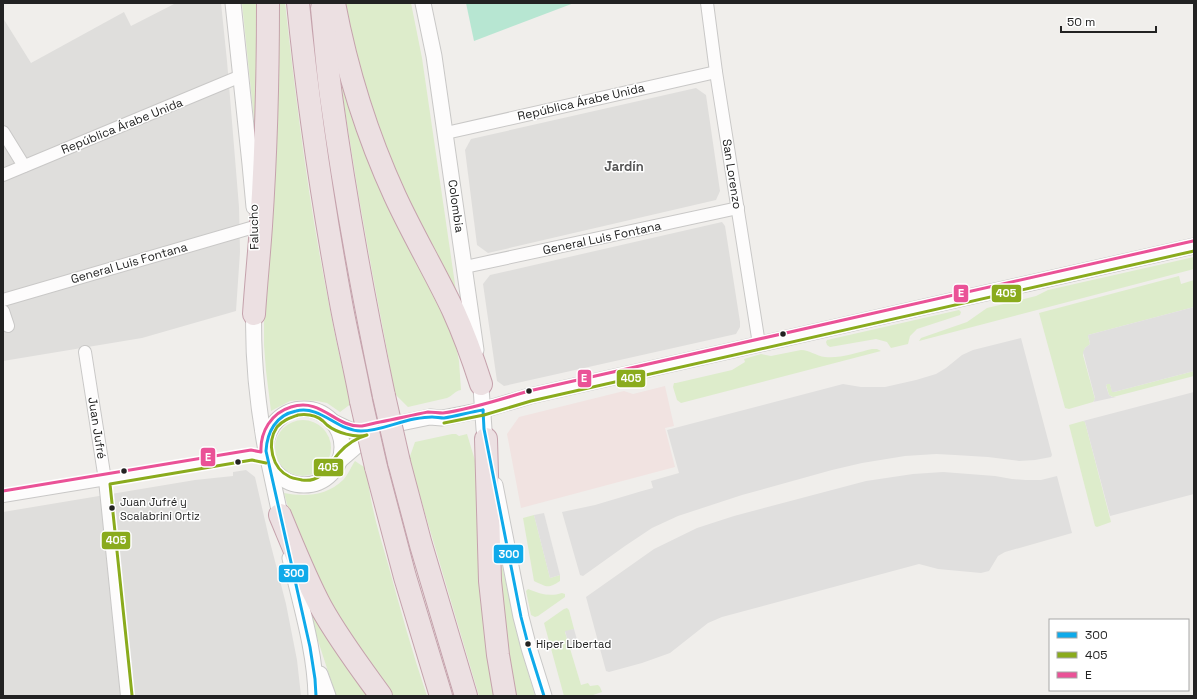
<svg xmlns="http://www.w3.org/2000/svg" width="1197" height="699" font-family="'Space Grotesk',sans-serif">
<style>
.residential{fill:#dfdedc}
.commercial{fill:#f1e3e1}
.grass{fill:#ddeccb}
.pitch{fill:#b7e6d2}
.parking{fill:#e0dfde}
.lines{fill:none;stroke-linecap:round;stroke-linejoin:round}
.minor-casing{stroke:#c9c8c7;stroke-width:14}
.tertiary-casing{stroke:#c9c8c7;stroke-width:17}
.motorway-casing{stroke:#c5a2ac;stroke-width:24}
.minor{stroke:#fdfcfc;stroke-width:12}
.tertiary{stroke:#fdfcfc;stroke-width:15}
.motorway{stroke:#ece0e2;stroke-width:22}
.motorway-bridge-casing{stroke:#c5a2ac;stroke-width:24;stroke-linecap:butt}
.motorway-bridge{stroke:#ece0e2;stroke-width:22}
.bus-1-casing{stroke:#fff;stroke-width:6}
.bus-2-casing{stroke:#fff;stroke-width:6}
.bus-3-casing{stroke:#fff;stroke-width:6}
.bus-1{stroke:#0faaea;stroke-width:3}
.bus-2{stroke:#8aab1d;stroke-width:3}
.bus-3{stroke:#ea5297;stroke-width:3}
.bus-dot{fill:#222;stroke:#fff;stroke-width:1.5}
.labels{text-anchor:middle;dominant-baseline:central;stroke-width:3;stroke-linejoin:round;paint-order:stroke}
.bus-label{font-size:11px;fill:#222;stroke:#fff;text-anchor:start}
.street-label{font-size:12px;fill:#222;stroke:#fff}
.neighbourhood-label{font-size:13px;font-weight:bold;fill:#555;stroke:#fff}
.line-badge{stroke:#fff;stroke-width:1.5}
.badge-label{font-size:11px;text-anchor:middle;font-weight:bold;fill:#fff}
</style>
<rect width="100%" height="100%" fill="#f0eeeb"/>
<g class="residential">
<path d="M176 3H221L227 61 239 207 240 252 236 311 142 338 3 361V18L31 63 124 12 131 26Z"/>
<path d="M696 88 706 95 720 191 716 200 488 253 477 245 465 150 471 139Z"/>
<path d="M722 222 725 226 740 322V327L736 334 504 386 497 381 483 284 490 275Z"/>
<path d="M246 470 255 477 269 538 286 604 297 660 301 696H3V512L195 480 233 476V472Z"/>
</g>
<path class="commercial" d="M665 386 674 426 665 428 675 467 521 508 507 434 519 417 624 391 633 394Z"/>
<g class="grass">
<path d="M242 3H258L256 139Z"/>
<path d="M273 3H285C296 100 308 198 327 294 334 331 341 367 352 403L340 412 327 403 317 401 301 400 290 401 271 411 266 371 264 345V288Z"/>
<path d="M343 3H411L422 58 456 291 399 183 371 112Z"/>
<path d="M339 60 454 336 459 361 461 390C454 391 453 396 447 398L408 407 394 393 389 361 372 271 359 198 343 98Z"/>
<path d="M1194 257V269L919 341 921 338 967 322 987 308 1036 296 1048 290Z"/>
<path d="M1179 276 1181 284 1194 280V307L1088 335 1090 344 1085 348 1083 355 1095 399 1093 402 1069 409 1065 408 1039 313Z"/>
<path d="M959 310 961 312 960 315 917 329 910 336 908 344 891 348 887 342 876 339 830 347 827 345 826 342 827 340Z"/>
<path d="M872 349H877L881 351 681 403 677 400 673 387 674 383H676L732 370 745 362 744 359 761 354 771 356 801 350C810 350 816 356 825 357 838 359 859 352 872 349Z"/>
<path d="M1194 371V376L1113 397 1109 395 1106 385 1109 383 1110 384 1112 391 1114 392Z"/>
<circle cx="303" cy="448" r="28"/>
<path d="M1083 421 1085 422 1111 522 1097 527 1095 526 1069 425Z"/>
<path d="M452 434H456L459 436 467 434 477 467 499 696H479L409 459 415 442Z"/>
<path d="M355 461 367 469C369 502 379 533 388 564 400 608 412 652 427 696H387L349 643 293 525 284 493C304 497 327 496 343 480 348 475 351 467 355 461Z"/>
<path d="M534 515 550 578 560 575V581C548 589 547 587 534 581L523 518Z"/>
<path d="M494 529 518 638 535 696H514Z"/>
<path d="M528 589C540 594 550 597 562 593L565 594V597L538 616 535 617 531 615 526 591Z"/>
<path d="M567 608 569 610 574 629 565 632 581 685 588 683 590 686 598 685 600 687 602 692 593 695V696H564L544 623 564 609Z"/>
<path d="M313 614 332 646 367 696H336L310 616Z"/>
</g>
<path class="pitch" d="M466 3H574L474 41Z"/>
<g class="parking">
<path d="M1194 307V371L1114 392H1112L1110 384H1107L1106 386 1109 395 1112 397H1116L1093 402 1094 401 1095 398 1083 352 1085 348 1090 344 1088 335Z"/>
<path d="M1021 338 1052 455 1051 457 1035 460 1019 461 988 457 955 455 936 454 905 456 862 463 832 470 742 495 678 516 652 528 625 546 583 576 580 575 562 512 595 505 642 491 653 488 651 481 679 473 667 430 843 384 861 387H885L916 380 936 374 946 368 962 355 973 350Z"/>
<path d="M1194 392V494L1110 516 1085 422 1083 421Z"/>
<path d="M943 472 995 476 1012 479 1026 480H1041L1057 476 1072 533 1005 552 998 556 989 571 981 573 938 569 919 564 722 617 708 623 670 653 642 663 609 672 606 671 586 597 654 549 697 528 734 516 866 481 913 474Z"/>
<path d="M544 513 560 575 550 578 534 515Z"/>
<path d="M574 629 579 647 570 650 565 631Z"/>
</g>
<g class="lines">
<g class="minor-casing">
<g id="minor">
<path d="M707 3 716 72 759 344"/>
<path d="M3 132 24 166"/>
<path d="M446 133 716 72"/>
<path d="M3 175 241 76"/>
<path d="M465 267 738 208"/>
<path d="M3 300 254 227"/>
<path d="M3 311 8 326"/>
<path d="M85 352 105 480 127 696"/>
<path d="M3 496 252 455 267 458"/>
</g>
</g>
<g class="tertiary-casing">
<g id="tertiary">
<path d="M233 3 250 164 254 207"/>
<path d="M423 3 434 56 476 350"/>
<path d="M254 305C252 354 257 402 266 451"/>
<path d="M480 374 484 429 488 448"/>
<circle cx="304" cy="447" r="38"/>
<path d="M331 421 350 430 362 431 430 417 442 418 483 410 530 396 1194 246"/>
<path d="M339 461 360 443 379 438"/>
<path d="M269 463 282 524"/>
<path d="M495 485 521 617 529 648 544 696"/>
<path d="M290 558C300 603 315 649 316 696"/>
<path d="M320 674 328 696"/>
</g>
</g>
<g class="motorway-casing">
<g id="motorway">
<path d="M298 3C308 104 323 204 341 303 347 336 355 368 361 401"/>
<path d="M334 3C347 71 366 133 395 196 413 235 435 272 453 310 464 334 473 359 481 384"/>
<path d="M322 8C325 37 327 67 331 96 345 197 363 296 384 396"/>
<path d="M254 314C256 284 259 255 261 226 266 152 268 77 268 3"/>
<path d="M486 439 490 581 498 655 505 696"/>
<path d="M399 462 421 545 466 696"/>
<path d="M376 467 405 577 441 696"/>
<path d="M280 515C293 546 305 577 321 607 338 638 360 667 381 696"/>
</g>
</g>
<use href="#minor" class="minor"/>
<use href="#tertiary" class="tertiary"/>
<use href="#motorway" class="motorway"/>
<g class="motorway-bridge-casing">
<g id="motorway-bridge">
<path d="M384 396 399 462"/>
<path d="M361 401 376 467"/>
</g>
</g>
<use href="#motorway-bridge" class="motorway-bridge"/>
<g class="bus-1-casing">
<g id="bus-1">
<path d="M483 410 484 429 521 617 529 648 544 696"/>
<path d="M316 696 315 679 310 647 266 451C267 432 276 415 296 411 321 405 337 431 361 431 379 431 397 422 414 419 420 418 426 417 432 417 436 417 440 418 444 418 457 416 470 412 483 410"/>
</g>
</g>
<g class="bus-2-casing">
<g id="bus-2">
<path d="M298 415C306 414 316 415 323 421 324 422 326 424 327 425 337 433 355 438 367 435 356 438 347 444 339 453 328 465 323 483 302 480 299 479 294 479 290 477 272 469 266 443 277 427 283 420 290 418 298 415Z"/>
<path d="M444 423 484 415 531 401 1194 251"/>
<path d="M132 695 110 484 252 460 266 463"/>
</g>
</g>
<g class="bus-3-casing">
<path id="bus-3" d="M3 491 251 450 261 452C260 432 271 413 291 407 322 397 335 428 362 426 368 425 374 423 380 422 396 419 412 415 428 412 433 412 438 413 443 413 472 409 501 399 529 391L1193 241"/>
</g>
<use href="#bus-1" class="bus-1"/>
<use href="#bus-2" class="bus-2"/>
<use href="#bus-3" class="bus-3"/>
</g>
<g class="bus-dot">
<circle cx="783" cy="334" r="3.5"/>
<circle cx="529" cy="391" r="3.5"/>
<circle cx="238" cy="462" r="3.5"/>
<circle cx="124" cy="471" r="3.5"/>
<circle cx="112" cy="508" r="3.5"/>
<circle cx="528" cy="644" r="3.5"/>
</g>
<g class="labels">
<g class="bus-label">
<text x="120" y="502">Juan Jufré y<tspan x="120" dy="14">Scalabrini Ortiz</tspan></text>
<text x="536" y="644">Hiper Libertad</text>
</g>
<g class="street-label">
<text transform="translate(581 102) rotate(-13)">República Árabe Unida</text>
<text transform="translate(122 126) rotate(-22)">República Árabe Unida</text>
<text transform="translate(732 174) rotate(81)">San Lorenzo</text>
<text transform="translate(456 206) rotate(82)">Colombia</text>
<text transform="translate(254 227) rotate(-91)">Falucho</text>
<text transform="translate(602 238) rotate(-12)">General Luis Fontana</text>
<text transform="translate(129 263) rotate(-16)">General Luis Fontana</text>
<text transform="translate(97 428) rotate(81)">Juan Jufré</text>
</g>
<g class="neighbourhood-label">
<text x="624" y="166">Jardín</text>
</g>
</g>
<g class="line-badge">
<rect x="953" y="284" width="16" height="19" rx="4" fill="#ea5297"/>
<rect x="991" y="284" width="31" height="19" rx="4" fill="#8aab1d"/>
<rect x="616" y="369" width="30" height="19" rx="4" fill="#8aab1d"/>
<rect x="577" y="369" width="15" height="19" rx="4" fill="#ea5297"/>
<rect x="200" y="447" width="16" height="20" rx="4" fill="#ea5297"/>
<rect x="313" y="458" width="31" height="19" rx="4" fill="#8aab1d"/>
<rect x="101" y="531" width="30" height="19" rx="4" fill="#8aab1d"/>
<rect x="493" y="544" width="31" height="20" rx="4" fill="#0faaea"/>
<rect x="278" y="564" width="31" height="19" rx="4" fill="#0faaea"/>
</g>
<g class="badge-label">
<text x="961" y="297">E</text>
<text x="1006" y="297">405</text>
<text x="631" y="382">405</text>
<text x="584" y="382">E</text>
<text x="208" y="461">E</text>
<text x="328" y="471">405</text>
<text x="116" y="544">405</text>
<text x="509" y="558">300</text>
<text x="294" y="577">300</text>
</g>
<rect width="1197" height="699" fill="none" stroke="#222222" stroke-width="8"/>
<rect x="1049" y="619" width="140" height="72" fill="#ffffff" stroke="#a7a7a7"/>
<rect x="1057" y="632" width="20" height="6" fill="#0faaea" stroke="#a7a7a7"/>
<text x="1085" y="639" font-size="12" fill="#222222">300</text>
<rect x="1057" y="652" width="20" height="6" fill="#8aab1d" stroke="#a7a7a7"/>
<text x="1085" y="659" font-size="12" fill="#222222">405</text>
<rect x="1057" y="672" width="20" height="6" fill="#ea5297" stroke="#a7a7a7"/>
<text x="1085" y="679" font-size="12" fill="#222222">E</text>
<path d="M1061 26v6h95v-6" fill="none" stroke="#222222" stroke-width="2"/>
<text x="1067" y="26" font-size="12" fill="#222222" stroke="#ffffff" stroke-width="3" paint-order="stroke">50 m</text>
</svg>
